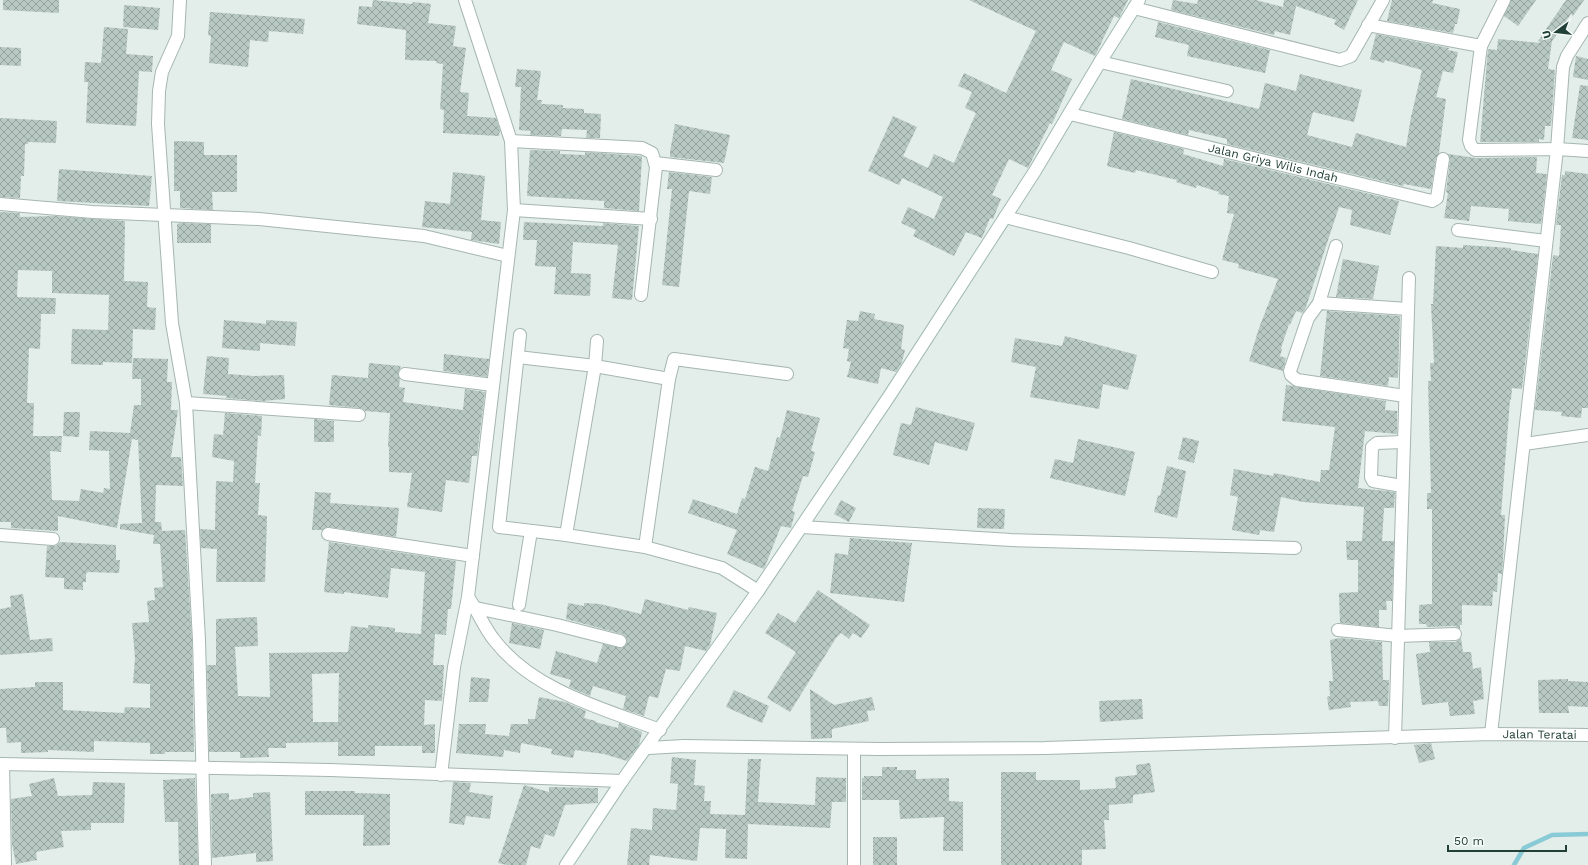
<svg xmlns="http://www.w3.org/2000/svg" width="1588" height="865" font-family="'Work Sans',sans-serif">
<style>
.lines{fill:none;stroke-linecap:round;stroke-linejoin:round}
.stream{stroke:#88cad5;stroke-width:4.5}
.building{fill:url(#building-cross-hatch);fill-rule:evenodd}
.minor-casing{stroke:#a5b6b0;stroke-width:14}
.tertiary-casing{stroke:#a5b6b0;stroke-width:14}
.secondary-casing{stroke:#a0bab1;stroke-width:14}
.minor{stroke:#fff;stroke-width:12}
.tertiary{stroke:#fff;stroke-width:12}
.secondary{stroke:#fff;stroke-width:12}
.labels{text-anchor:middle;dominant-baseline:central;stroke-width:4;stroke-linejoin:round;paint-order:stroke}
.street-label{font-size:12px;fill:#214037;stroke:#f4faf7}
</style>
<defs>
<pattern id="building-cross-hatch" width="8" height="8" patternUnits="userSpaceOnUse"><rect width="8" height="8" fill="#b8c8c2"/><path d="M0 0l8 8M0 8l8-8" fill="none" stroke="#95a49e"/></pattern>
</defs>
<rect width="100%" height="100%" fill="#e3ede9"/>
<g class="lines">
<path class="stream" d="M1514 865 1524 848 1552 835 1588 834"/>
</g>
<g class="building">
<path d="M3 0H59V13L3 10Z"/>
<path d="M373 0 412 4 413 2 431 4 428 23 456 26 453 46 466 48 460 92 469 93 467 116 496 118 500 130 499 136 443 133 444 110 440 109 443 64 436 63 437 61 405 60 406 30 357 24 359 6 372 7Z"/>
<path d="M969 0H1128L1119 18 1114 16 1095 56 1064 42 1051 70 1072 79 1052 124 1050 123 1028 168 1009 159 992 195 1001 199 993 219 990 218 982 238 966 232 954 256 913 236 916 230 901 223 908 207 934 219 943 197 902 178 899 185 868 171 893 116 917 127 903 156 928 168 934 154 954 163 976 113 965 108 972 92 958 86 964 73 1006 93 1036 31Z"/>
<path d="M1173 0 1197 4 1198 0H1256L1283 7 1284 0H1358L1344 30 1334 24 1336 20 1296 6 1290 35 1275 31 1274 35 1171 10Z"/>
<path d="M1392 0H1433L1432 3 1460 9 1457 24H1455L1453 33 1387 21Z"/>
<path d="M1511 0H1536L1518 26 1504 16Z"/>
<path d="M1566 0H1584L1573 16 1571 14 1552 41 1548 69 1555 70 1551 126H1545L1544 140 1539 139V142H1480L1488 49 1497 50 1498 39 1541 43 1538 41Z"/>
<path d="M124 5 160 8 158 30 123 27Z"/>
<path d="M210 12 305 19 303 34 269 31 268 42 250 40 248 67 209 63 211 36 208 35Z"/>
<path d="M1158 22 1270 50 1265 73 1187 56 1189 45 1155 37Z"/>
<path d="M104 27 128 29 126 54 153 56 152 72 139 71 136 126 86 123 88 82H84L85 62 101 63Z"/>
<path d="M1376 34 1449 48 1448 50 1458 52 1453 73 1443 71 1436 97 1446 99 1439 153 1436 158 1431 189 1404 184 1403 186 1227 144V139L1189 130 1188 135 1122 119 1131 79 1259 109 1265 83 1296 91 1300 74 1362 90 1354 122 1313 112 1307 135 1352 147 1356 133 1406 147 1411 117 1422 70 1385 60 1384 63 1370 59Z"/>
<path d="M0 47 21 48V66L0 65Z"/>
<path d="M1576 56 1588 59V80L1573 77Z"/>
<path d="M517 69 541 71 537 100H542L541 104 563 105V108L584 109V113L601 114 600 138H586L587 130 562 129 561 136 530 135 531 131 519 130 521 87H515Z"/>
<path d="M1580 85 1588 86V140L1572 138Z"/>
<path d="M0 118 57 121 56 143 28 142V144H25L24 176H21L20 198 0 197Z"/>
<path d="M675 124 730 135 724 163 670 157V152Z"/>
<path d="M1114 132 1184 149 1183 154 1223 166 1224 159 1399 201 1390 235 1350 225 1352 210 1339 207 1305 310 1302 313 1296 311 1290 325 1289 324 1281 348 1282 349 1280 356 1286 358 1283 371 1249 361 1259 328 1278 279 1238 268 1239 264 1222 260 1234 214 1227 213 1229 196 1218 194 1219 192 1197 185 1196 188 1176 182 1177 180 1136 170 1135 173 1107 166Z"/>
<path d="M174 141 204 142V155H237V192H212L213 210 180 208V191H174Z"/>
<path d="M530 150 560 151V154L585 155V152L642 156 639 211 604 208V201L527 196Z"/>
<path d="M1448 154 1476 158 1537 157 1536 173 1547 174 1541 224 1508 221 1509 209 1471 206 1469 221 1444 218 1448 193 1446 192 1450 160Z"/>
<path d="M59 169 152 176 149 206 57 201Z"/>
<path d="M1565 171 1588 174V408H1582L1581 418 1561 416 1562 412 1535 410 1553 255 1559 256 1561 225H1556L1562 175H1565Z"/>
<path d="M453 172 485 176 481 220 501 222 499 244 471 240 472 232 422 227 425 201 450 204Z"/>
<path d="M669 172 712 177 710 194 689 191 679 287 662 285 672 189H667Z"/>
<path d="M0 212 20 213V217L55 216 125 221 124 281 148 282 147 307 156 308 155 330 133 329 132 363 103 362V365L71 364 72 329 108 330 109 295 52 293V271L18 270 17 297 56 298 55 314H41L40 349 29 348 27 403H34L33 436H62L61 452 50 451 52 500 79 501 81 489 103 493 104 488 110 489 109 451 89 450 90 431 130 433 134 405H141V379H132L133 358 168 359 167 382H172L171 410H178L171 457H181L183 486 156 485 155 522H161L162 531 185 530 192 640 194 752H165V754H150V743L94 741V752L48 750V752L21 753V742L7 743 6 728H0V689L35 687V682H63V710L124 713 125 707 150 708V684L133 683 135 658 132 623 149 622 147 601 155 600 154 588 163 587 160 544H153L154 535 120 529V524L142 523 138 440 132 439 117 528 58 516V531L11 528V522H0Z"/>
<path d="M524 222 603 226V223L639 226 632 300 612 298 618 245 573 242 571 273 591 274 590 296 554 294 556 267 535 266 537 240H523Z"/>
<path d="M180 223 211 224V243H177V224Z"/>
<path d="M1463 245 1511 248V250L1538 254 1522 389 1512 388 1511 400H1510L1501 515H1505L1503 560 1502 574 1498 573 1497 592 1493 591 1492 606 1462 605V625H1460V629L1455 626 1427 627 1426 624H1419V605L1432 604V509H1427V493H1431L1428 381H1431L1430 363H1434L1431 304H1433L1436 246 1463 248Z"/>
<path d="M1343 259 1379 266 1373 299 1336 297Z"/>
<path d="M860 311 875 314 874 319 904 325 901 349 905 350 902 362 896 372 881 368 878 384 847 377 851 362 847 361 849 349 843 348 847 320 858 321Z"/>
<path d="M1327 311 1400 316 1398 378 1389 377 1388 386 1320 376Z"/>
<path d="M224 320 266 324V320L297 322 295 346 260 343V351L222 348Z"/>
<path d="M1065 336 1137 355 1128 390 1103 384 1099 409 1030 397 1036 367 1011 362 1015 338 1062 346Z"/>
<path d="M444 354 489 359 487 377 443 371Z"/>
<path d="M207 356 229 358 228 374 254 376 284 375 285 399 263 401 226 398 227 396 203 394Z"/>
<path d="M369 363 401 366 398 373 400 379 399 387 405 388 403 402 463 410 465 389 485 392 477 456H472L469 483 446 480 442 512 407 507 412 473 389 472V447H388L390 413 365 411 360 408 329 405 332 375 368 378Z"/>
<path d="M1286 385 1386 401 1385 410 1397 411V434L1365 431 1358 488 1395 492 1394 508H1384L1382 541H1394L1392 601H1386L1387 610H1379V627L1340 623 1339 593 1358 592V560H1347L1346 541H1362L1364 507 1303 502 1281 497 1274 532 1260 530 1259 535 1232 530 1238 497 1230 495 1234 469 1273 476 1274 473 1320 482 1321 470H1329L1335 427 1282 421Z"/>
<path d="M916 407 975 423 967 451 935 442 929 465 893 455 901 423 911 425Z"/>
<path d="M787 410 820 418 811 451 815 452 808 477 803 476 792 511 795 512 791 528 781 526 764 569 727 554 737 530 688 513 693 499 737 514 742 498 745 499 755 467 768 471 777 437 780 438Z"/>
<path d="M64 412H80L79 437 63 436Z"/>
<path d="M225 413 262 416 261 436 258 435 255 483H260L258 515 267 516 265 582H216L217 549 201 548 200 529 215 530 216 481 233 482 234 461 212 457 214 434 223 435Z"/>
<path d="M314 419 334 421V442H314Z"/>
<path d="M1183 437 1199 441 1194 463 1178 459Z"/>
<path d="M1078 439 1135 452 1125 496 1050 478 1055 459 1073 463Z"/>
<path d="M1167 466 1186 471 1177 518 1154 512 1158 495 1160 496Z"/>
<path d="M315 492 331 493 330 503 399 508 396 537 329 527 322 530H312Z"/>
<path d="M841 500 856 508 849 522 834 514Z"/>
<path d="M978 508 1005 509 1004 529 977 528Z"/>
<path d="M850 538 912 543 904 602 830 593 835 553 848 555Z"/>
<path d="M60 542 116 545V560H120L119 573 88 572 86 574V582H83V590L64 589V578L45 577 47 546H56Z"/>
<path d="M329 542 456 561 451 609H448L446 635 435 634 433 665H444L442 701 425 700 424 725 435 724V753H422V746H375V756H338V742L286 743V748H268L269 757 240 758V752H209L207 665H216V619L257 617 258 646 235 647 238 696 270 697 269 653 348 652 351 626 368 628V625L395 628V632L421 634 425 572 391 568 388 598 344 592V594L324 592ZM339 673 338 722H313L312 674Z"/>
<path d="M818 590 870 625 861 638 853 633 849 639 841 633 836 638 790 712 767 698 796 652 765 633 778 613 795 623Z"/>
<path d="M23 594 30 640 52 638 53 651 0 655V609L11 607 10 596Z"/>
<path d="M645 599 688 610 689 607 717 613 710 645 706 651 685 646 680 671 666 669 658 698 649 696 644 716 623 709 626 696 593 686 590 696 569 687 571 680 550 674 556 651 597 663 603 644 622 648 627 642 625 636 622 634 566 619 568 603 584 606V603L600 604 641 614Z"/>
<path d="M512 623 544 630 540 649 509 643Z"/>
<path d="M1340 638 1382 642 1383 680H1389L1388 706H1379L1378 701 1350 702 1351 707 1329 710 1327 697 1330 696 1329 681H1333L1330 640Z"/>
<path d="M1461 638 1463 652H1471L1473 669 1481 667 1484 699 1473 701 1475 714 1450 716 1448 702 1422 705 1416 654 1430 652 1429 642H1455Z"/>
<path d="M471 677 490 679 488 702H469Z"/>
<path d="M1568 679V681L1588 682V707L1568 706 1569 713H1539L1538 680Z"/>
<path d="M810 689 834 705 872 697 875 710 867 711 869 721 832 729V738L811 739Z"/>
<path d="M734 690 769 706 762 723 726 707Z"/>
<path d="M539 697 565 702 586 711 584 718 596 721 595 722 618 728 619 723 642 732 639 745 627 761 604 754 575 750 573 758 551 754 552 749 521 743 520 753 504 750 503 757 456 753 459 724H486L485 734 509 736 511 724H528V719H535Z"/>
<path d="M1142 699 1143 719 1100 722 1099 701Z"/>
<path d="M1431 743 1435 759 1419 763 1414 745Z"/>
<path d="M672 757 696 760 694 785 705 786 704 801H711L710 814 745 815 748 759H761L758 802 815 805 816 777 846 778V802H832L830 828 748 824 747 859 725 858 726 829 700 828 697 861 650 855 649 865H627L631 828 652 830 653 808 676 810 678 784 670 783Z"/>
<path d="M1150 763 1155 792 1133 795V803L1109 805V820H1104L1106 849 1082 850V865H1001V772H1036V780H1080V790L1116 788 1115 777 1137 775 1136 765Z"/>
<path d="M882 767H897V770H916V779L949 778V801L963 802V851H943L944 817 900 819 899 800H862V778H864V776H882Z"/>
<path d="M54 778 58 796 92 795 93 782 125 783 124 823H91V830L61 831 64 847 36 852 37 860 16 864 12 844 11 799 32 796 29 784Z"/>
<path d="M195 778 198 865H179L178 822H165L163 780Z"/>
<path d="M453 782 471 783 469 792 493 796 490 819 466 816 464 825 449 823Z"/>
<path d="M524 785 549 792V787L598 788V803L565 805 554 837 545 834 540 849 531 846 526 865H507L498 863Z"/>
<path d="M305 791H355V793L390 794V845L363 846 364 815H305Z"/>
<path d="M270 792 273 861 256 862V853L212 858 211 794 229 793V800L253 797V793Z"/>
<rect x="873" y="837" width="24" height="28"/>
</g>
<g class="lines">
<g class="minor-casing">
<g id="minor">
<path d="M180 0 178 36 162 72 159 91 158 124 172 323 186 403 199 640 205 865"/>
<path d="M1504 0 1481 46 1469 140 1471 146 1475 150 1557 149 1588 151"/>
<path d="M1134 8 1340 60 1351 56 1383 0"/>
<path d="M1368 25 1481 46"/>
<path d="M1100 62 1227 91"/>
<path id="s1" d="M1070 114 1432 201 1437 198 1443 159"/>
<path d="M511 141 642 148 652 153 656 167 641 295"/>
<path d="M655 163 716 170"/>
<path d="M0 204 93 212 259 219 424 236 508 256"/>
<path d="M514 210 651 219"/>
<path d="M1005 217 1129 248 1212 272"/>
<path d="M1458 230 1546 241"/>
<path d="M1319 303 1336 246"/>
<path d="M520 335 499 527 566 535 645 547 722 568 758 591"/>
<path d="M518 357 595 366 669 379"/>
<path d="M405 374 493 385"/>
<path d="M1405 396 1297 380 1291 375 1290 371 1308 318 1319 303 1408 309"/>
<path d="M186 403 359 415"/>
<path d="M1524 444 1588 435"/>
<path d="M1402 486 1373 481 1371 477 1372 447 1377 443 1403 442"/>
<path d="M802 527 1011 540 1295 548"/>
<path d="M328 534 473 556"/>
<path d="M0 535 53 539"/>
<path d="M566 535 595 366 597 341"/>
<path d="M645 547 669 379 674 359 787 374"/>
<path d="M468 597C478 611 484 628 495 641 534 691 604 709 660 730"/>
<path d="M519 605 531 531"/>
<path d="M476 608 557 625 620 641"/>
<path d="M1338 630 1398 636 1455 634"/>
<path d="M1491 734 1557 149 1563 67 1567 56 1588 23"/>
<path d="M1395 738 1409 278"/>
<path d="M3 764 5 865"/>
<path d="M441 775 454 667 468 597 514 210 511 141 465 0"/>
<path d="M854 865V749"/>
</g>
</g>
<g class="tertiary-casing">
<g id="tertiary">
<path id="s2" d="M648 748 684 746 879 749 1045 748 1491 734 1588 735"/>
<path d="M0 764 330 770 622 781"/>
</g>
</g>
<g class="secondary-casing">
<path id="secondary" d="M566 865 622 781 758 591 890 395 1035 171 1100 62 1139 0"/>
</g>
<use href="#minor" class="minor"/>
<use href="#tertiary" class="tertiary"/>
<use href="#secondary" class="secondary"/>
</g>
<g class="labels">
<g class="street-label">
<text stroke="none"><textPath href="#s1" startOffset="209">Jalan Griya Wilis Indah</textPath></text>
<text stroke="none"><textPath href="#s2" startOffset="892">Jalan Teratai</textPath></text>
</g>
</g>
<g transform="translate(1556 32) rotate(255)" stroke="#f4faf7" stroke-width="3" paint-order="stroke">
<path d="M0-3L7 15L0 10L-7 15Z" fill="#214037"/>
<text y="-6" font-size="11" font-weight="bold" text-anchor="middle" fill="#214037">U</text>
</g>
<path d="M1448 845v6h118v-6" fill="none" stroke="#214037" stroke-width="2"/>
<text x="1454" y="845" font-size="12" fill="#214037" stroke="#f4faf7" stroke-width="3" paint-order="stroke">50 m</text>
</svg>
